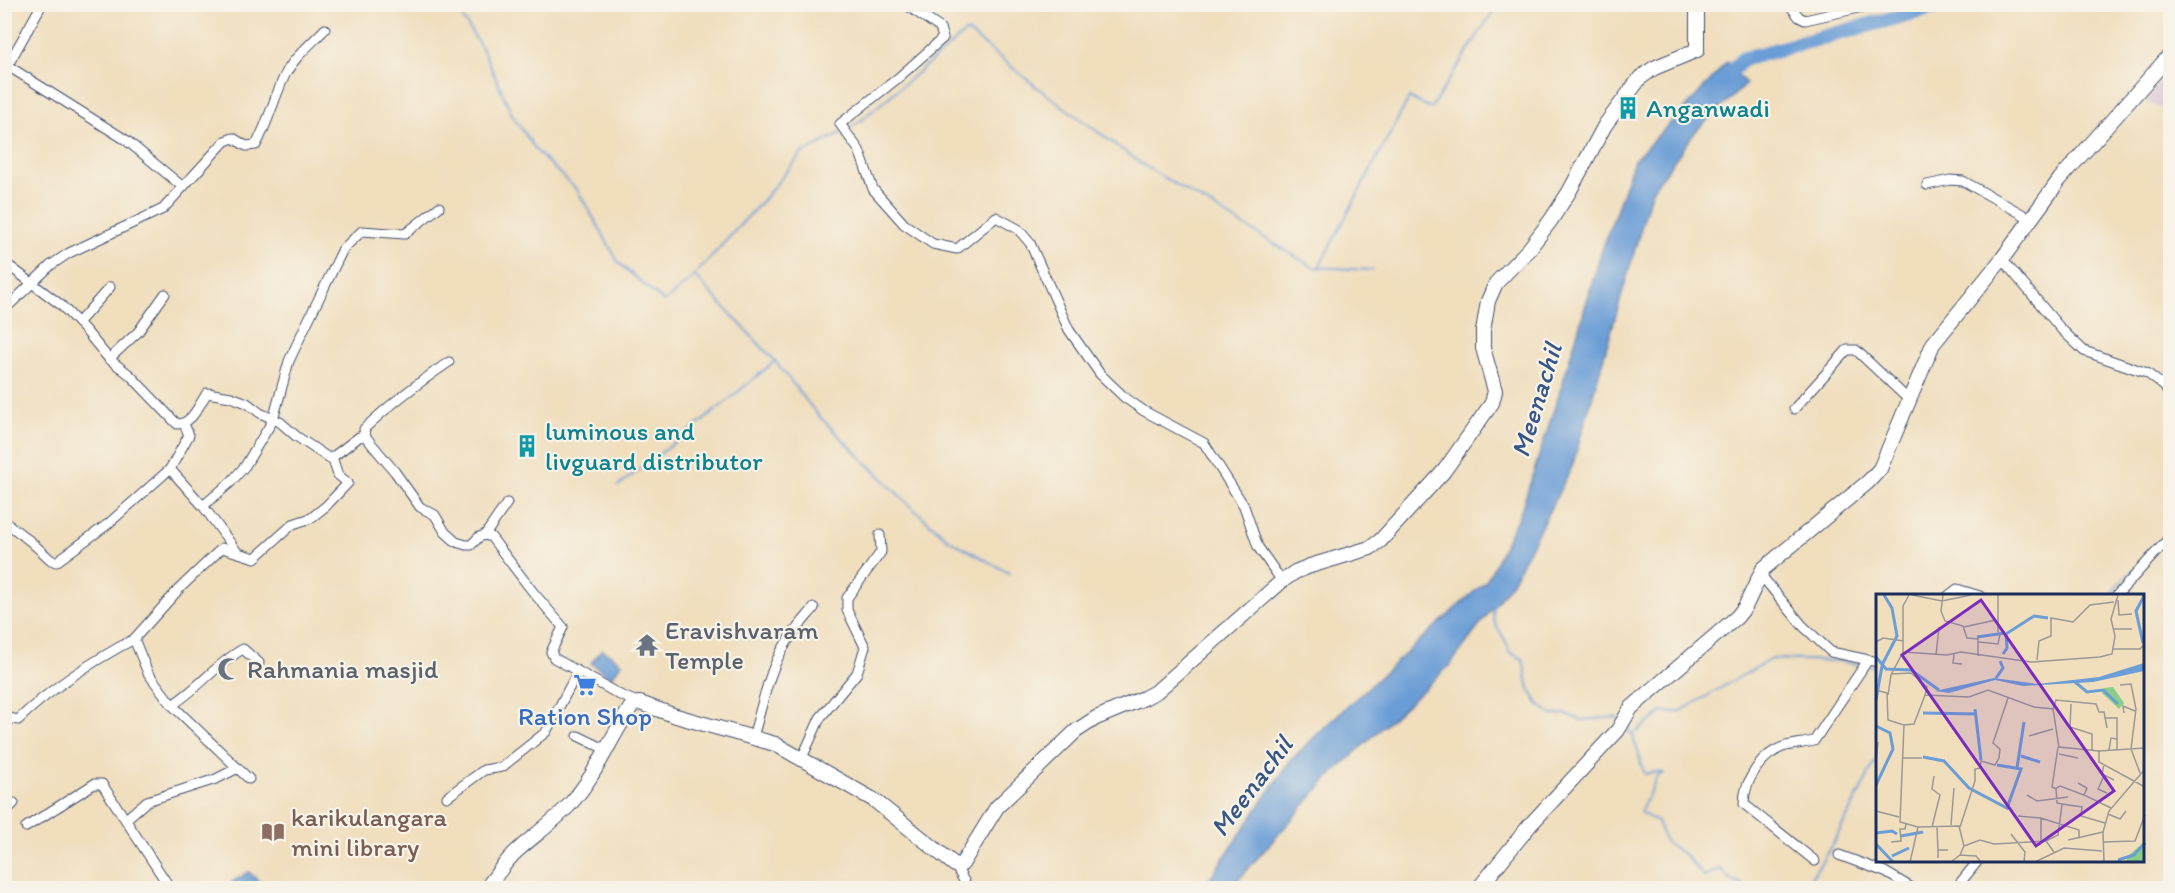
<svg xmlns="http://www.w3.org/2000/svg" width="2175" height="893" font-family="Itim,sans-serif">
<style>
.industrial{fill:#cebed1}
.water{fill:#6b9dd6;stroke:#43669a;stroke-width:1.5}
.lines{fill:none;stroke-linecap:round;stroke-linejoin:round}
.stream{stroke:#6b9dd6;stroke-width:2}
.river{stroke:#6b9dd6;stroke-width:15}
.street-casing{stroke:#3b496c;stroke-width:11}
.secondary-casing{stroke:#3b496c;stroke-width:16}
.street{stroke:#fff;stroke-width:9}
.secondary{stroke:#fff;stroke-width:14}
.labels{text-anchor:middle;dominant-baseline:central;stroke-width:4.5;stroke-linejoin:round;paint-order:stroke}
.culture-label{font-size:26px;fill:#0d838f;stroke:#f7f3e8;text-anchor:start}
.worship-label{font-size:26px;fill:#5b616d;stroke:#f7f3e8;text-anchor:start}
.shop-label{font-size:26px;fill:#366cbe;stroke:#f7f3e8}
.education-label{font-size:26px;fill:#785e54;stroke:#f7f3e8;text-anchor:start}
.water-label{font-size:27px;font-style:italic;fill:#375688;stroke:#f7f3e8}
.inset-river{fill:none;stroke:#6b9dd6;stroke-width:3}
.inset-road{fill:none;stroke:#9b9897;stroke-width:1.5}
.view{fill:#7b2cbf;fill-opacity:0.15;stroke:#7b2cbf;stroke-width:3}
.inset-edge{fill:none;stroke:#1b2f5e;stroke-width:3}
</style>
<rect width="100%" height="100%" fill="#f7f3e8"/>
<filter id="ink" filterUnits="userSpaceOnUse"><feTurbulence type="fractalNoise" baseFrequency=".0167" numOctaves="2"/><feDisplacementMap in="SourceGraphic" scale="12" xChannelSelector="R" yChannelSelector="G"/><feConvolveMatrix kernelMatrix="1 2 1 2 8 2 1 2 1" color-interpolation-filters="sRGB"/></filter>
<filter id="wash" filterUnits="userSpaceOnUse"><feTurbulence type="fractalNoise" baseFrequency=".008" numOctaves="4" result="noise"/><feDisplacementMap in="SourceGraphic" scale="24" xChannelSelector="R" yChannelSelector="G"/><feGaussianBlur stdDeviation="1.35" result="paint"/><feColorMatrix in="noise" values="0 0 0 0 0 0 0 0 0 0 0 0 0 0 0 0 0 1.4 0 .05"/><feComposite in="paint" operator="in"/></filter>
<g filter="url(#wash)">
<rect width="100%" height="100%" fill="#f0debd"/>
<path class="industrial" d="M2170 64V112L2146 102Z"/>
<g class="water">
<path d="M1727 62 1746 84 1696 131 1652 190 1572 467 1512 582 1450 665 1331 775 1231 888H1203L1291 760 1332 720 1487 580 1521 511 1563 382 1600 256 1634 160 1690 103Z"/>
<path d="M602 649 622 663 611 678 591 663Z"/>
<path d="M249 872 266 888H229L232 882Z"/>
</g>
<g class="lines">
<g class="stream">
<path d="M454 4 483 50 513 116 537 152 578 191 619 263 664 302 690 280 764 199 801 154 841 133"/>
<path d="M849 128 858 123 967 31 1038 88 1143 165 1313 267 1373 270"/>
<path d="M1319 267 1409 98 1431 108 1498 4"/>
<path d="M695 276 775 361 816 413 908 504 948 539 1009 573"/>
<path d="M618 486 704 420 775 361"/>
<path d="M2144 559 2160 541"/>
<path d="M2110 596 2117 585 2134 570"/>
<path d="M1495 604C1487 629 1507 631 1509 652L1523 659 1529 689 1539 705 1553 715 1566 714 1581 720 1616 717 1619 720"/>
<path d="M1870 666 1878 667"/>
<path d="M1625 726 1633 735C1633 745 1638 746 1639 754 1640 762 1641 766 1645 774L1653 772 1664 773 1657 776C1653 789 1645 800 1640 812L1657 822 1666 843 1685 855 1704 877 1719 869C1725 872 1725 875 1730 879 1735 883 1741 883 1746 888"/>
<path d="M1633 735 1662 712H1679L1771 659 1839 661 1858 664"/>
<path d="M1803 888C1834 849 1855 800 1878 756"/>
</g>
<path class="river" d="M1720 83 1743 59 1946 4"/>
</g>
</g>
<g filter="url(#ink)">
<g class="lines">
<g class="street-casing">
<g id="street">
<path d="M905 4 940 28 943 38 898 78 840 124 859 150 873 189 904 224 933 244 957 249 996 217 1018 229 1030 243 1069 330 1100 374 1124 397 1144 411 1204 443 1244 506 1258 547 1282 581"/>
<path d="M1789 4 1799 17 1805 20 1876 4"/>
<path d="M4 72 42 4"/>
<path d="M1927 185 1950 180 1963 181 2031 219"/>
<path d="M183 187 225 141 233 138 246 146 256 145C268 123 274 98 285 75 294 57 312 43 325 29"/>
<path d="M2002 259 2061 329 2084 351 2147 373 2165 387 2170 398"/>
<path d="M4 262 61 305 86 331 109 359 130 375 177 424C192 424 199 405 207 393L231 397 247 403 260 413 280 422 296 436 330 459 359 437 365 436 395 472 420 507 435 515 445 532 456 542 466 545H471L479 537 485 535 491 537 533 592 563 627 551 652 554 658 620 695 640 703"/>
<path d="M4 310 51 265 69 253 163 209 183 187 126 140 8 66"/>
<path d="M78 323 110 287"/>
<path d="M109 359 138 332 165 294"/>
<path d="M1794 409 1847 350H1856L1909 400"/>
<path d="M365 436 364 429C390 404 418 383 449 362"/>
<path d="M170 469 203 506 237 552"/>
<path d="M203 506 231 482 245 466 273 420 289 361 305 327 343 249 362 231 405 234 439 207"/>
<path d="M4 521 30 541 51 560 56 562 108 524 170 469 189 435 184 424"/>
<path d="M485 535 507 503"/>
<path d="M1760 574 1802 625 1831 652 1878 662"/>
<path d="M1948 596 1957 589 1980 596"/>
<path d="M2116 596 2170 537"/>
<path d="M134 639 180 588 222 548 255 558 293 524 311 518 326 506 348 483 338 475 332 457"/>
<path d="M172 705 249 779"/>
<path d="M4 717 18 720C52 687 93 661 134 639L148 673 172 705C198 689 216 664 243 649L259 663"/>
<path d="M578 736 607 750"/>
<path d="M753 737C762 707 768 672 785 645 793 632 804 620 814 608"/>
<path d="M802 758 820 718 857 673 865 647 847 610V598L881 552 880 535"/>
<path d="M447 797 484 770 502 767 546 732 578 671"/>
<path d="M4 813 14 803"/>
<path d="M126 819 147 801 216 779 238 768"/>
<path d="M26 827 94 784H102L170 888"/>
<path d="M1839 855 1885 872 1912 888"/>
<path d="M1815 861 1744 804C1744 780 1762 753 1786 746 1795 744 1805 743 1814 741L1868 660"/>
<path d="M955 865 968 888"/>
<path d="M1956 888 1977 862"/>
</g>
</g>
<g class="secondary-casing">
<g id="secondary">
<path d="M487 888C497 874 506 860 519 849 536 834 556 820 571 803 597 774 611 736 633 704L640 703 676 716 775 744 874 800 955 865 959 866 962 864 997 807 1076 731 1096 718 1144 698 1157 691 1282 581 1295 572 1310 566 1370 548 1380 541 1444 471 1492 403 1495 391 1483 348V331L1488 301 1496 283 1529 249 1551 220 1569 192 1605 125 1640 78 1654 68 1697 50V4"/>
<path d="M1479 888 1530 825 1618 730 1631 708 1737 617 1745 607 1763 569 1868 482 1880 469 1933 344 2002 259 2060 179 2170 55"/>
</g>
</g>
<use href="#street" class="street"/>
<use href="#secondary" class="secondary"/>
</g>
</g>
<defs>
<g id="building-bare" transform="scale(1.8)"><path d="M-4-6H4V6H1V3H-1V6H-4ZM-2.5-4.3h1.7v1.8h-1.7ZM.8-4.3h1.7v1.8H.8ZM-2.5-1h1.7V.8h-1.7ZM.8-1h1.7V.8H.8Z" fill="#0f9aa8" stroke="#f7f3e8" stroke-width="2.5" paint-order="stroke"/></g>
<g id="temple-bare" transform="scale(1.8)"><path d="M0-6L5-2H3V0L6.5 2.5H4V6H1.5V3h-3V6H-4V2.5H-6.5L-3 0V-2H-5Z" fill="#6b7280" stroke="#f7f3e8" stroke-width="2.5" paint-order="stroke"/></g>
<g id="mosque-bare" transform="scale(1.8)"><path d="M3.5-4.9A6 6 0 1 0 3.5 4.9A5 5 0 1 1 3.5-4.9Z" fill="#6b7280" stroke="#f7f3e8" stroke-width="2.5" paint-order="stroke"/></g>
<g id="supermarket-bare" transform="scale(1.8)"><path d="M-6-5.5h2.5l.6 2H6L4.5 2H-2.5L-4.4-4H-6ZM-1.5 3.2a1.3 1.3 0 1 0 .1 0ZM3 3.2a1.3 1.3 0 1 0 .1 0Z" fill="#3f7fe0" stroke="#f7f3e8" stroke-width="2.5" paint-order="stroke"/></g>
<g id="library-bare" transform="scale(1.8)"><path d="M-6-4Q-3-5.5-.7-3.5V5Q-3 3-6 4ZM6-4Q3-5.5 .7-3.5V5Q3 3 6 4Z" fill="#8d6e63" stroke="#f7f3e8" stroke-width="2.5" paint-order="stroke"/></g>
</defs>
<g fill-rule="evenodd">
<use href="#building-bare" x="1628" y="108"/>
<use href="#building-bare" x="527" y="446"/>
<use href="#temple-bare" x="647" y="645"/>
<use href="#mosque-bare" x="229" y="669"/>
<use href="#supermarket-bare" x="585" y="685"/>
<use href="#library-bare" x="273" y="832"/>
</g>
<g class="labels">
<g class="culture-label">
<text x="1646" y="108">Anganwadi</text>
<text x="545" y="431">luminous and<tspan x="545" dy="30">livguard distributor</tspan></text>
</g>
<g class="worship-label">
<text x="665" y="630">Eravishvaram<tspan x="665" dy="30">Temple</tspan></text>
<text x="247" y="669">Rahmania masjid</text>
</g>
<g class="shop-label">
<text x="585" y="716">Ration Shop</text>
</g>
<g class="education-label">
<text x="291" y="817">karikulangara<tspan x="291" dy="30">mini library</tspan></text>
</g>
<g class="water-label">
<text transform="translate(1536 400) rotate(-73)">Meenachil</text>
<text transform="translate(1251 786) rotate(-53)">Meenachil</text>
</g>
</g>
<g transform="translate(1876 594)">
<rect width="268" height="268" fill="#f0debd"/>
<path d="M237 93 248 109 243 115 226 99 228 94ZM268 248V268H251V263Z" fill="#8bce86"/>
<path d="M268 69V77L217 88 147 92 119 86 73 99 59 97 118 84 162 90 223 83Z" fill="#6b9dd6"/>
<path class="inset-river" d="M101 43 129 39M267 49 260 17 268 2M127 60 131 54 130 40 158 22 172 24M0 63 10 75 35 76 63 96M6 71 21 42 16 14 8 1M120 84 127 74 124 67M199 88 211 98 227 96 242 110M0 106 6 72M99 115 105 166M47 119 101 120M0 132 14 139 17 155 0 191M145 162 164 168M47 163 68 167 93 194 131 214 145 175 121 171M141 174 148 128M0 239 16 237 21 240M25 242 47 238M0 250 17 268M16 262 33 254M242 266 258 261 269 249"/>
<path class="inset-road" d="M36 1 66 7 95 1M67 1 65 17 69 27 87 32 91 44 102 45V62M242 6 243 21 256 20M88 33 120 26M237 35H256M122 38V1M0 48 7 44 28 47M103 48 122 50 124 40M236 55H264L269 50M27 58 71 61 85 58 155 68 224 63 236 60 239 42 235 25 242 1M78 60 77 69 86 70M60 61 63 33M161 66 163 47 175 42V24L197 28 214 11 238 8M15 80 35 79 51 93 49 101M244 91 255 90 260 115 255 155 264 179M0 96 11 99 12 126 28 131 24 228 42 233 83 232 88 252 84 261M12 101 15 81 27 58V12L33 1M195 110 194 133 216 140V156M177 115 180 106 220 110 223 118H228L231 134M248 119 247 112 259 117M229 124H241V156M28 131 38 130 49 101 93 103 112 96 158 113 177 115 183 153 223 157 269 154M153 142 177 135M233 156 235 144 241 145M223 157V168L269 193M183 160 202 164M26 164H46M0 168 2 148M228 170 226 180 238 186M228 182 222 195 231 199M202 189 211 194 208 201 235 214M179 195 184 192 208 201M151 201 161 207 192 203M186 210 206 213 205 222 229 229M0 217 23 223M232 220 244 225 250 217M142 222 165 224M75 231 78 194M56 233 64 201 56 195 58 182M61 233 62 257M84 233 99 187V175L104 174 105 167 119 171 123 164 124 155 117 149 132 104M135 240 149 258 148 268M192 246 227 238M165 247V224L203 236V244M170 247 182 241 186 210 181 209 180 195 176 193 182 153M15 248 25 247 24 235H29L30 230M227 248 259 247 269 221M88 252 104 246 118 250 170 247 178 258M62 264V256H72M34 268 42 233M75 268 84 261 100 262 105 268M159 268 188 254 226 257M228 268 227 238 233 217 269 175"/>
<path class="view" d="M105 6 238 197 160 252 26 61Z"/>
<rect width="268" height="268" class="inset-edge"/>
</g>
<rect width="2175" height="893" fill="none" stroke="#f7f3e8" stroke-width="24"/>
</svg>
